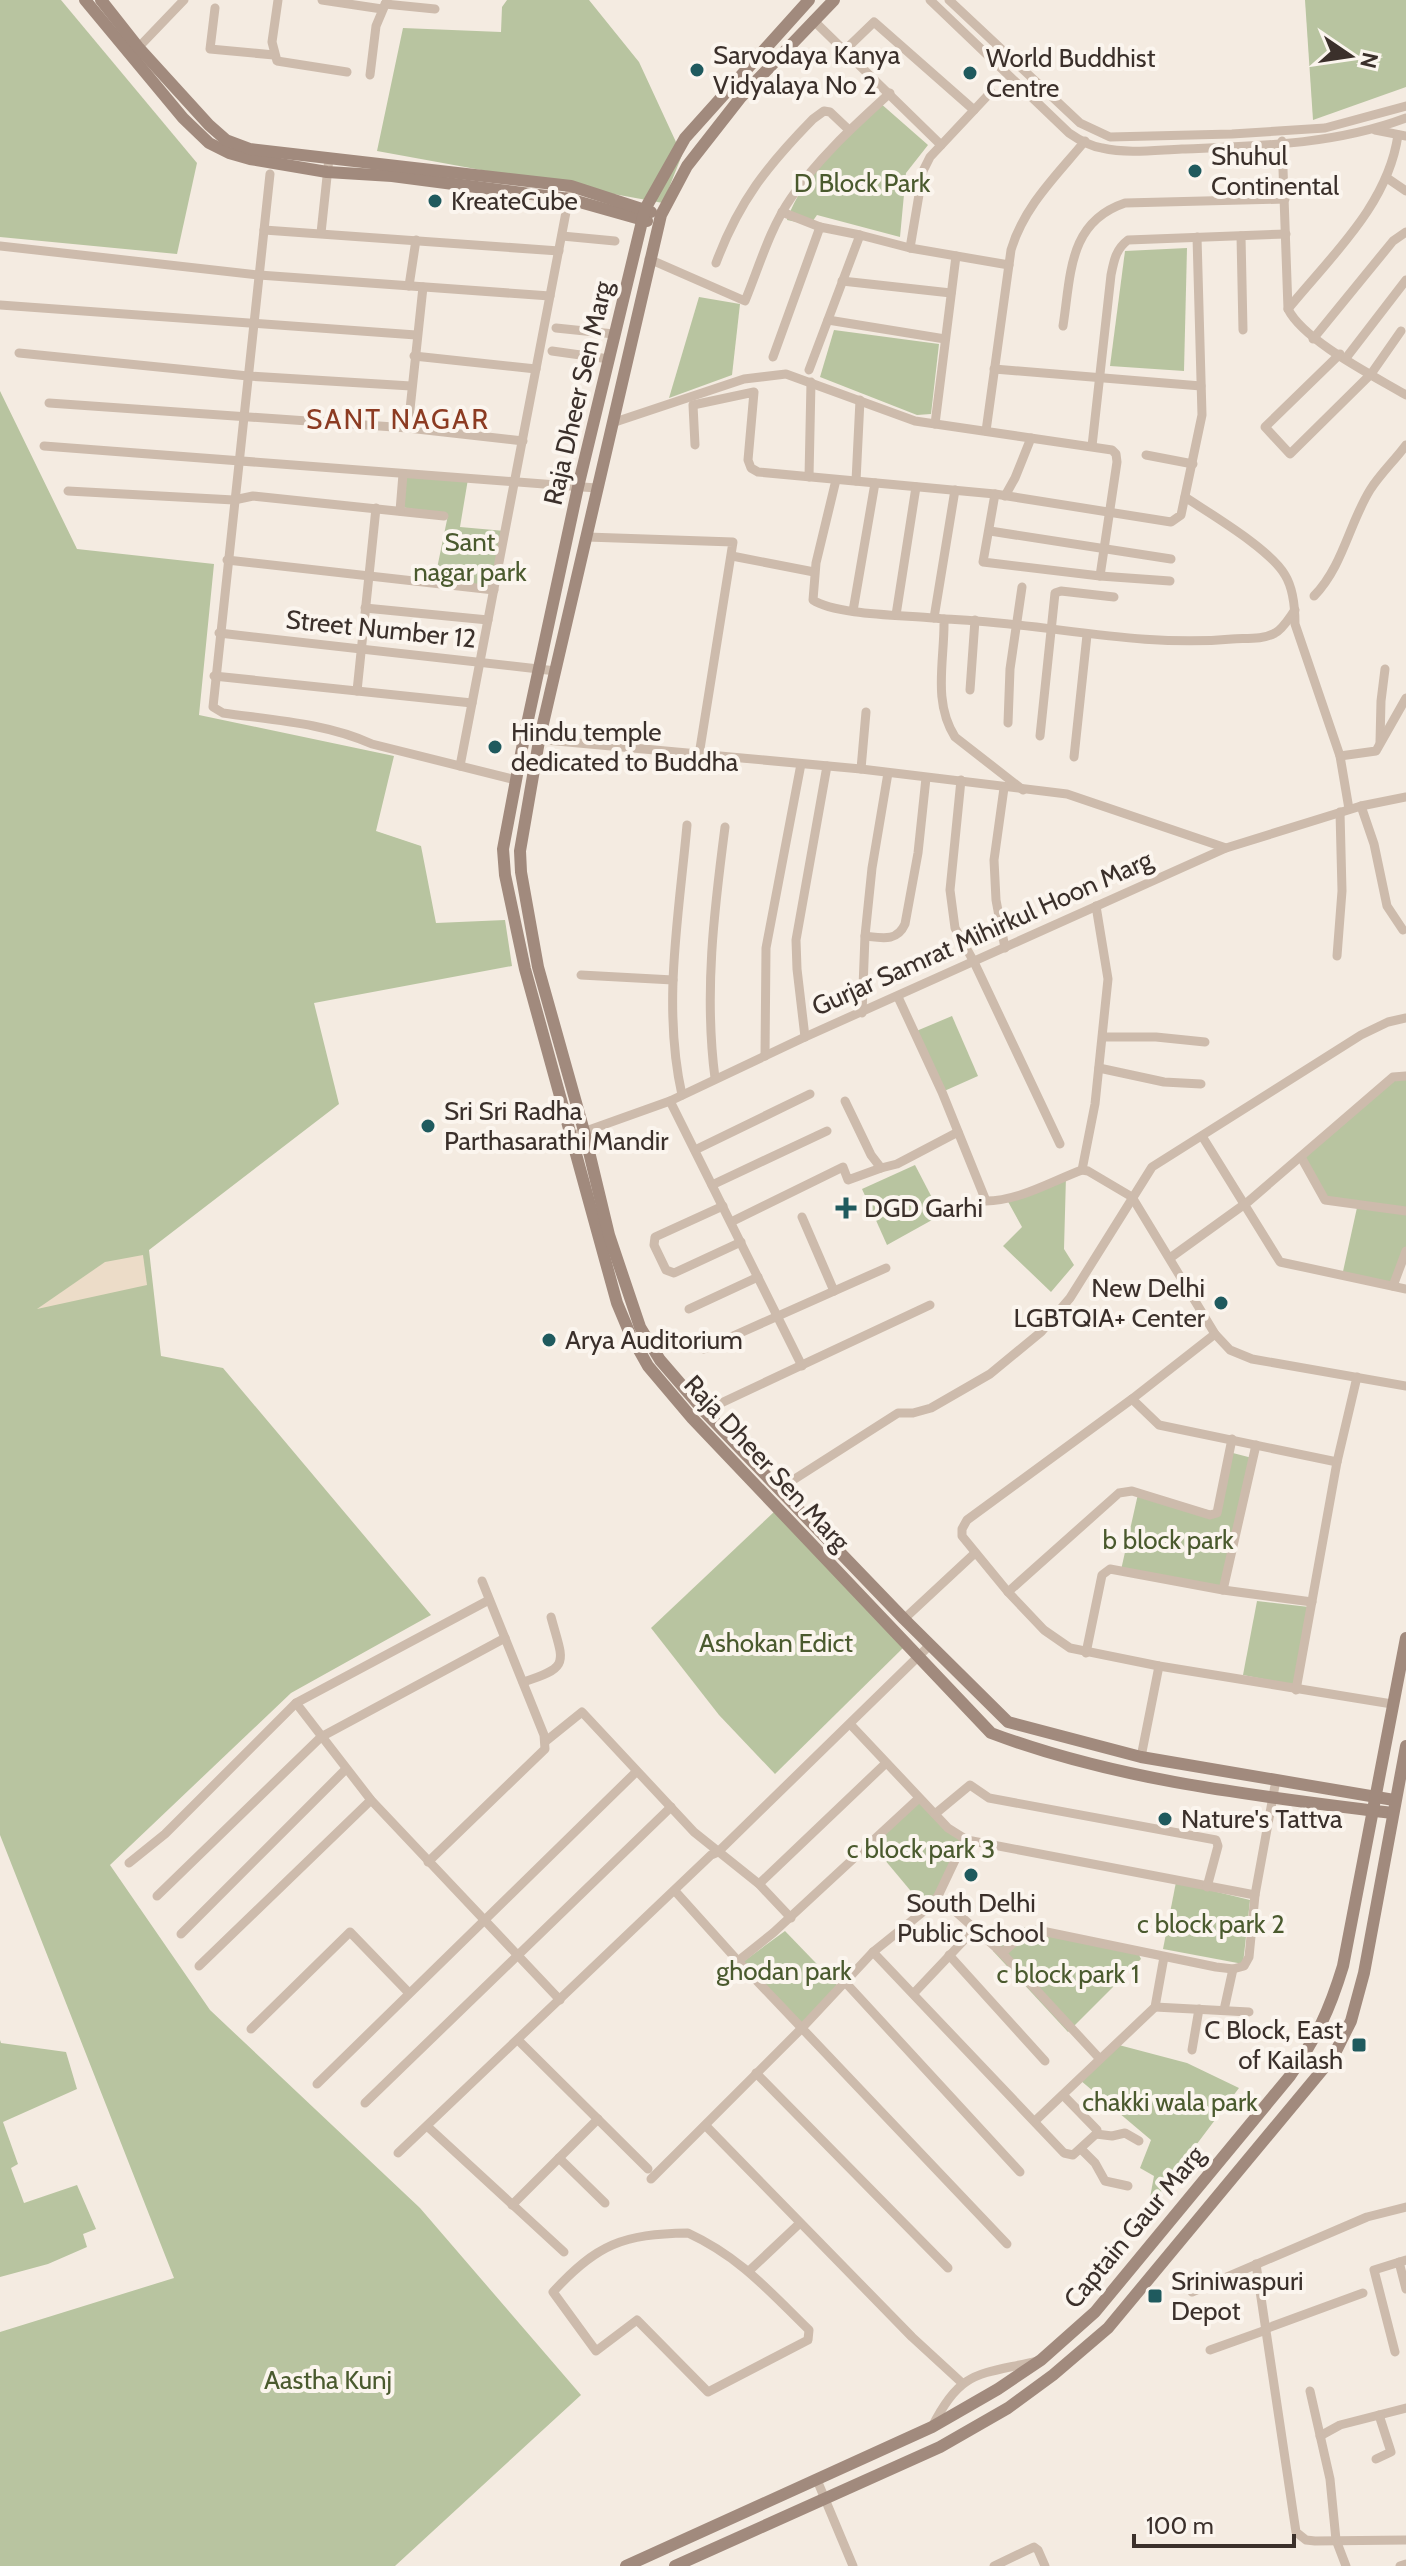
<svg xmlns="http://www.w3.org/2000/svg" width="1406" height="2566" font-family="Cabin,sans-serif">
<style>
.green{fill:#b8c4a0}
.plaza{fill:#ecdcc8}
.lines{fill:none;stroke-linecap:round;stroke-linejoin:round}
.street{stroke:#cdbbac;stroke-width:9}
.secondary{stroke:#a18a7d;stroke-width:12}
.poi-dot{fill:#1f5a5e;stroke:#fbf5ee;stroke-width:3}
.labels{text-anchor:middle;dominant-baseline:central;stroke-width:8;stroke-linejoin:round;paint-order:stroke}
.poi-label{font-size:26px;fill:#3b302b;stroke:#fbf5ee;text-anchor:start}
.park-label{font-size:26px;fill:#4a5a2e;stroke:#fbf5ee}
.street-label{font-size:26px;fill:#3b302b;stroke:#fbf5ee}
.neighbourhood-label{font-size:28px;letter-spacing:2px;fill:#8c3b22;stroke:#fbf5ee}
</style>
<rect width="100%" height="100%" fill="#f4ebe1"/>
<g class="green">
<path d="M0 0H61L197 163 177 254 0 237Z"/>
<path d="M507 0H589L639 62 682 155 663 203 377 151 403 28 501 32 502 7Z"/>
<path d="M1305 0H1406V87L1313 120Z"/>
<path d="M879 102 928 145 906 173 900 237 817 215 810 225 787 220C803 174 846 137 879 102Z"/>
<path d="M1187 248 1184 371 1110 366 1125 251Z"/>
<path d="M699 297 740 304 732 375 669 398Z"/>
<path d="M834 330 939 344 931 414 917 415 820 377Z"/>
<path d="M0 391 77 549 214 564 199 715 394 756 376 831 421 846 436 923 505 920 512 966 314 1003 339 1104 149 1250 161 1356 223 1368 431 1615 291 1693 110 1865 210 2010 420 2208 581 2395 395 2566H0V2332L174 2278 0 1835Z"/>
<path d="M403 474 468 479 460 527 505 531 494 590 434 583 448 515 401 507Z"/>
<path d="M952 1016 978 1076 942 1092 914 1032Z"/>
<path d="M1406 1076V1251L1393 1286 1342 1276 1358 1203 1325 1200 1301 1157 1393 1077Z"/>
<path d="M915 1165 941 1215 887 1245 862 1189Z"/>
<path d="M1066 1176 1064 1249 1074 1265 1051 1292 1003 1246 1022 1227 1006 1198Z"/>
<path d="M1229 1452 1256 1459 1227 1588 1121 1570 1138 1494 1216 1512Z"/>
<path d="M775 1511 904 1647 775 1774 719 1715 651 1628Z"/>
<path d="M1257 1601 1309 1607 1294 1685 1243 1675Z"/>
<path d="M919 1798 962 1838 938 1896 925 1908 874 1847Z"/>
<path d="M1176 1882 1250 1900 1243 1964 1163 1949Z"/>
<path d="M1025 1927 1136 1949 1141 1959 1068 2032 993 1951Z"/>
<path d="M785 1931 840 1988 799 2028 740 1964Z"/>
<path d="M0 2040 1 2043 66 2052 77 2089 3 2122 18 2164 11 2168 24 2203 77 2185 96 2229 83 2234 87 2247 48 2264 0 2277Z"/>
<path d="M1115 2044 1187 2063 1239 2088 1160 2193 1149 2203 1154 2176 1140 2168 1151 2140 1080 2080Z"/>
</g>
<path class="plaza" d="M143 1255 147 1285 37 1309 105 1262Z"/>
<g class="lines">
<g class="street">
<path d="M278 0 272 42 277 61 347 72"/>
<path d="M322 0 382 9"/>
<path d="M930 0 1069 133C1079 140 1089 146 1102 148 1128 154 1156 150 1182 149 1258 146 1334 145 1406 118"/>
<path d="M949 0 1080 123 1110 137 1232 134 1325 128 1406 106"/>
<path d="M385 4 435 9"/>
<path d="M215 8 210 49 274 55"/>
<path d="M813 20 941 145"/>
<path d="M136 50 184 0"/>
<path d="M845 50 874 22 974 110"/>
<path d="M370 75 376 26 387 0"/>
<path d="M1375 130 1406 136"/>
<path d="M1282 141 1288 309C1304 341 1374 376 1406 395"/>
<path d="M270 174 213 707 223 713C272 720 326 723 372 744L516 780"/>
<path d="M1387 178 1406 191"/>
<path d="M782 212 820 227"/>
<path d="M264 230 559 251"/>
<path d="M321 233 329 158"/>
<path d="M562 236 615 241"/>
<path d="M1241 236 1243 330"/>
<path d="M0 246 259 275 550 296"/>
<path d="M910 248 923 171 930 157 991 92"/>
<path d="M649 259 745 301C759 267 770 228 791 198 818 158 855 125 890 93"/>
<path d="M716 263C739 201 767 166 813 119L824 111 830 112 849 130"/>
<path d="M842 281 951 293"/>
<path d="M409 286 416 240"/>
<path d="M0 305 416 335"/>
<path d="M1288 309C1331 256 1388 205 1398 135"/>
<path d="M828 320 945 339"/>
<path d="M1063 326C1071 275 1068 222 1125 203L1285 199"/>
<path d="M556 328 614 334"/>
<path d="M1313 339 1393 241 1406 232"/>
<path d="M552 351 609 359"/>
<path d="M19 353 248 376 411 386"/>
<path d="M1340 354 1265 427 1290 454 1371 374 1401 331"/>
<path d="M414 356 536 369"/>
<path d="M773 357 820 227 860 235"/>
<path d="M1346 358 1406 280"/>
<path d="M994 369 1201 386"/>
<path d="M809 370 860 235 910 248 1009 265"/>
<path d="M49 403 408 428 523 441"/>
<path d="M612 423 744 379 786 374 915 421 1112 450 1116 454 1117 462 1100 576"/>
<path d="M935 424 956 256"/>
<path d="M408 428 423 287"/>
<path d="M986 431 1011 250C1024 206 1057 175 1085 141"/>
<path d="M695 445 693 405 754 392 748 460 751 468 758 472 995 494 1171 522 1181 515 1202 415 1197 237"/>
<path d="M44 446 596 488"/>
<path d="M1092 446 1111 275C1114 260 1116 249 1128 240L1286 234"/>
<path d="M1146 455 1193 464"/>
<path d="M809 477 811 382"/>
<path d="M836 480 816 563 813 600C835 615 904 615 934 618"/>
<path d="M856 481 860 400"/>
<path d="M955 490 934 618 944 619C945 659 932 701 955 737L1023 790"/>
<path d="M68 491 234 500 253 496 444 516"/>
<path d="M995 494 983 562 1100 576 1170 581"/>
<path d="M1005 496 1015 478 1031 438"/>
<path d="M1185 497C1212 515 1270 549 1285 575 1293 588 1295 609 1295 624L1340 756 1349 809"/>
<path d="M400 511 403 474"/>
<path d="M990 531 1171 559"/>
<path d="M587 537 733 542 699 755"/>
<path d="M732 556 814 572"/>
<path d="M227 560 494 590"/>
<path d="M1314 596C1343 566 1349 524 1370 490 1380 474 1395 460 1406 445"/>
<path d="M365 608 488 620"/>
<path d="M853 611 875 483"/>
<path d="M896 615 916 487"/>
<path d="M944 619C1041 622 1135 648 1232 639 1245 638 1263 640 1275 633 1283 629 1289 618 1295 610"/>
<path d="M219 633 556 671"/>
<path d="M214 676 472 703"/>
<path d="M970 690 975 620"/>
<path d="M357 691 376 508"/>
<path d="M1008 723 1010 669 1022 587"/>
<path d="M1040 736 1055 593 1061 591 1114 597"/>
<path d="M524 738 861 769 1067 794 1226 848"/>
<path d="M1380 742 1381 701 1385 669"/>
<path d="M1340 756 1376 751 1406 698"/>
<path d="M1074 757 1087 635"/>
<path d="M460 766 571 186"/>
<path d="M861 769 866 712"/>
<path d="M961 780 950 890 955 928 974 962 1060 1144"/>
<path d="M1004 788 994 860 996 900 1005 948"/>
<path d="M1361 806 1374 844 1387 906 1403 930"/>
<path d="M865 936C882 938 897 942 905 924L918 853 926 778"/>
<path d="M1337 956 1342 891 1340 812"/>
<path d="M581 975 673 980"/>
<path d="M898 997 942 1092 986 1201C1019 1201 1052 1181 1082 1170L1088 1171 1132 1197 1215 1334 1230 1350 1252 1359 1406 1386"/>
<path d="M862 1013 865 936 872 868 888 773"/>
<path d="M805 1037 797 969 796 940 827 766"/>
<path d="M1103 1037H1156L1205 1042"/>
<path d="M765 1056 766 948 801 764"/>
<path d="M1099 1068 1164 1082 1201 1084"/>
<path d="M715 1078C704 994 714 911 725 827"/>
<path d="M682 1095C662 1006 679 915 687 825"/>
<path d="M670 1101 802 1366"/>
<path d="M845 1101 871 1155 881 1168 897 1164 958 1132"/>
<path d="M572 1136 670 1101 805 1037 1226 848 1361 806 1406 797"/>
<path d="M1202 1136 1280 1262 1406 1289"/>
<path d="M695 1150 810 1094"/>
<path d="M1301 1157 1325 1200 1406 1211"/>
<path d="M1082 1170 1095 1104 1108 979 1096 906"/>
<path d="M712 1185 827 1131"/>
<path d="M723 1206 655 1237 654 1245 666 1270 674 1273 741 1242"/>
<path d="M802 1217 834 1291"/>
<path d="M731 1222 843 1167 848 1180 881 1168"/>
<path d="M1170 1258 1249 1201 1393 1077 1406 1076"/>
<path d="M1393 1286 1406 1251"/>
<path d="M689 1309 758 1277"/>
<path d="M1215 1334 1132 1399 967 1520 962 1529V1536L1008 1592 1044 1630 1070 1648 1159 1666 1392 1704"/>
<path d="M704 1349 886 1268"/>
<path d="M1132 1399 1159 1425 1337 1462"/>
<path d="M702 1412 930 1305"/>
<path d="M779 1489 898 1413H913L931 1408 990 1374 1041 1332 1070 1298 1152 1167 1361 1035 1388 1022 1406 1018"/>
<path d="M1223 1590 1256 1445"/>
<path d="M1008 1592 1119 1493 1132 1491 1210 1515 1217 1513 1232 1439"/>
<path d="M904 1619 975 1553"/>
<path d="M1086 1653 1102 1575 1110 1569 1223 1590 1312 1602"/>
<path d="M523 1682C572 1667 563 1662 551 1617"/>
<path d="M1296 1690 1337 1462 1357 1377"/>
<path d="M296 1703 371 1800 560 2000"/>
<path d="M850 1724 948 1828 967 1840 1255 1895"/>
<path d="M546 1741 582 1712 694 1832 759 1884 791 1918"/>
<path d="M1141 1757 1159 1666"/>
<path d="M935 1814 970 1785 989 1798 1216 1840 1218 1846 1207 1887"/>
<path d="M428 1862 545 1749 544 1735 482 1581"/>
<path d="M129 1863 165 1834 296 1703 489 1600"/>
<path d="M759 1884 885 1764"/>
<path d="M675 1891 738 1961 1007 2244"/>
<path d="M157 1896 321 1737 505 1638"/>
<path d="M938 1896 1002 1953 1100 2059"/>
<path d="M181 1934 346 1769"/>
<path d="M873 1952 1064 2153 1073 2155 1096 2134 1097 2130 1063 2095"/>
<path d="M1002 1953 1026 1932 1037 1930 1216 1967 1233 1969 1244 1966 1249 1957 1255 1895 1276 1780"/>
<path d="M949 1955 1045 2061"/>
<path d="M738 1961 773 1933 919 1798"/>
<path d="M199 1966 371 1800"/>
<path d="M845 1982 1020 2172"/>
<path d="M914 1993 968 1936"/>
<path d="M1155 2007 1249 2012"/>
<path d="M1224 2010 1233 1969"/>
<path d="M251 2029 350 1932 409 1993"/>
<path d="M518 2040 648 2169"/>
<path d="M1192 2050 1199 2009"/>
<path d="M756 2073 948 2268"/>
<path d="M317 2084 636 1772"/>
<path d="M365 2103 671 1807"/>
<path d="M1035 2121 1155 2007 1164 1957"/>
<path d="M427 2126 564 2252"/>
<path d="M706 2126 912 2337 961 2382"/>
<path d="M1096 2134 1112 2136 1125 2133 1139 2141"/>
<path d="M1081 2149 1095 2163 1105 2181 1128 2186"/>
<path d="M398 2153 711 1855 718 1852 930 1645"/>
<path d="M559 2158 605 2203"/>
<path d="M651 2179 802 2028 873 1952 929 1907 938 1896 965 1839"/>
<path d="M512 2205 598 2119"/>
<path d="M688 2233C740 2257 769 2291 809 2330L808 2340 708 2392 637 2320 596 2351 553 2292C597 2244 623 2234 688 2233Z"/>
<path d="M1399 2262 1406 2289"/>
<path d="M1256 2264 1296 2532 1306 2540 1315 2541 1406 2540"/>
<path d="M749 2271 800 2223"/>
<path d="M1192 2292 1367 2217 1406 2207"/>
<path d="M1265 2329 1363 2293"/>
<path d="M1210 2350 1266 2330"/>
<path d="M1395 2352 1374 2270 1406 2260"/>
<path d="M1310 2391 1330 2479 1336 2540 1346 2566"/>
<path d="M932 2427C961 2369 979 2375 1037 2361"/>
<path d="M1320 2436 1340 2425 1406 2408"/>
<path d="M1376 2459 1391 2452 1379 2415"/>
<path d="M817 2480 853 2566"/>
<path d="M994 2566 1034 2547 1038 2550 1045 2566"/>
<path d="M1400 2566 1406 2564"/>
</g>
<g class="secondary">
<path d="M85 0 183 118 209 143 229 153 250 159 327 172 392 176 569 199 647 221"/>
<path d="M101 0 138 47 209 125 226 140 250 149 571 186 651 212"/>
<path d="M809 0 685 138 645 209 578 487 524 738 503 849 505 875 525 969 617 1303 630 1334 648 1366 692 1418 991 1733C1118 1781 1258 1796 1392 1813"/>
<path d="M834 0 741 97 687 166 661 215 539 741 520 851 521 872 538 967 584 1131 609 1235 640 1327 660 1360 704 1411 904 1619 1008 1722 1141 1757 1394 1800"/>
<path d="M626 2566 932 2427 998 2389 1041 2360 1095 2312 1290 2076C1317 2036 1329 2012 1343 1966L1406 1638"/>
<path d="M675 2566 940 2447 1008 2408 1053 2375 1108 2328 1333 2057 1351 2021 1364 1973 1406 1746"/>
</g>
</g>
<g class="poi-dot">
<circle cx="697" cy="70" r="8"/>
<circle cx="970" cy="73" r="8"/>
<circle cx="1195" cy="171" r="8"/>
<circle cx="435" cy="201" r="8"/>
<circle cx="495" cy="747" r="8"/>
<circle cx="428" cy="1126" r="8"/>
<path d="M842 1196h8v8h8v8h-8v8h-8v-8h-8v-8h8z"/>
<circle cx="1221" cy="1303" r="8"/>
<circle cx="549" cy="1340" r="8"/>
<circle cx="1165" cy="1819" r="8"/>
<circle cx="971" cy="1875" r="8"/>
<rect x="1351" y="2037" width="16" height="16" rx="4"/>
<rect x="1147" y="2288" width="16" height="16" rx="4"/>
</g>
<g class="labels">
<g class="poi-label">
<text x="713" y="55">Sarvodaya Kanya<tspan x="713" dy="30">Vidyalaya No 2</tspan></text>
<text x="986" y="58">World Buddhist<tspan x="986" dy="30">Centre</tspan></text>
<text x="1211" y="156">Shuhul<tspan x="1211" dy="30">Continental</tspan></text>
<text x="451" y="201">KreateCube</text>
<text x="511" y="732">Hindu temple<tspan x="511" dy="30">dedicated to Buddha</tspan></text>
<text x="444" y="1111">Sri Sri Radha<tspan x="444" dy="30">Parthasarathi Mandir</tspan></text>
<text x="864" y="1208">DGD Garhi</text>
<text x="1205" y="1288" text-anchor="end">New Delhi<tspan x="1205" dy="30">LGBTQIA+ Center</tspan></text>
<text x="565" y="1340">Arya Auditorium</text>
<text x="1181" y="1819">Nature's Tattva</text>
<text x="971" y="1903" text-anchor="middle">South Delhi<tspan x="971" dy="30">Public School</tspan></text>
<text x="1343" y="2030" text-anchor="end">C Block, East<tspan x="1343" dy="30">of Kailash</tspan></text>
<text x="1171" y="2281">Sriniwaspuri<tspan x="1171" dy="30">Depot</tspan></text>
</g>
<g class="park-label">
<text x="862" y="183">D Block Park</text>
<text x="470" y="542">Sant<tspan x="470" dy="30">nagar park</tspan></text>
<text x="1168" y="1540">b block park</text>
<text x="776" y="1643">Ashokan Edict</text>
<text x="921" y="1849">c block park 3</text>
<text x="1211" y="1924">c block park 2</text>
<text x="784" y="1971">ghodan park</text>
<text x="1068" y="1974">c block park 1</text>
<text x="1170" y="2102">chakki wala park</text>
<text x="328" y="2380">Aastha Kunj</text>
</g>
<g class="street-label">
<text transform="translate(578 393) rotate(-77)">Raja Dheer Sen Marg</text>
<text transform="translate(381 629) rotate(6)">Street Number 12</text>
<text transform="translate(982 933) rotate(-24)">Gurjar Samrat Mihirkul Hoon Marg</text>
<text transform="translate(767 1463) rotate(47)">Raja Dheer Sen Marg</text>
<text transform="translate(1134 2227) rotate(-50)">Captain Gaur Marg</text>
</g>
<g class="neighbourhood-label">
<text x="398" y="419">SANT NAGAR</text>
</g>
</g>
<g transform="translate(1350 56) rotate(103)" stroke="#fbf5ee" stroke-width="6" paint-order="stroke">
<path d="M0-6L14 30L0 20L-14 30Z" fill="#3b302b"/>
<text y="-12" font-size="22" font-weight="bold" text-anchor="middle" fill="#3b302b">N</text>
</g>
<path d="M1134 2534v12h160v-12" fill="none" stroke="#3b302b" stroke-width="4"/>
<text x="1146" y="2534" font-size="24" fill="#3b302b" stroke="#fbf5ee" stroke-width="6" paint-order="stroke">100 m</text>
</svg>
